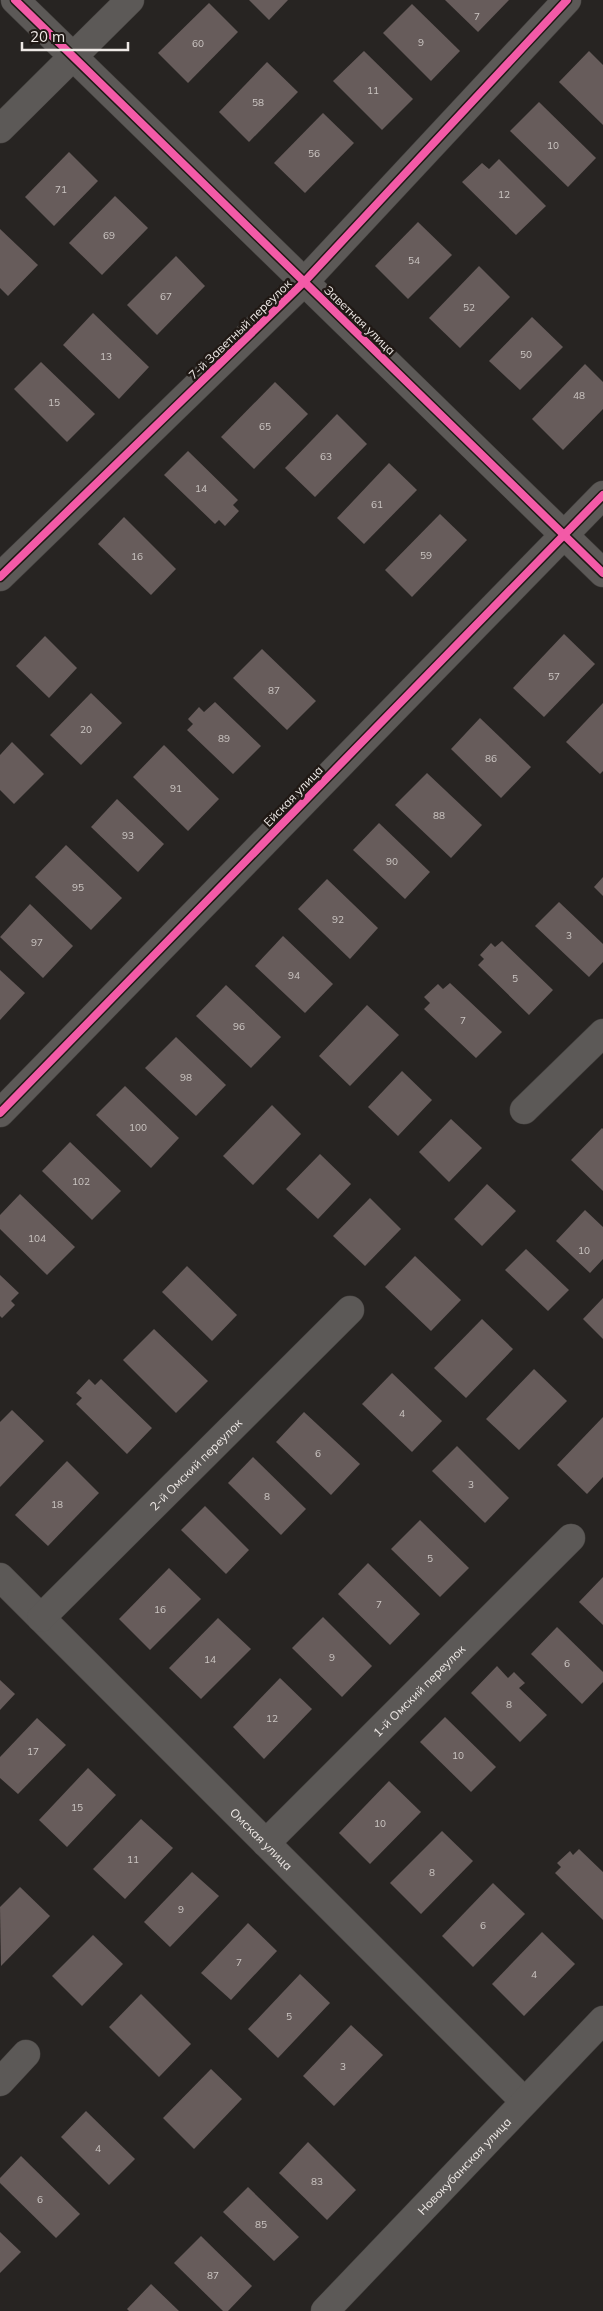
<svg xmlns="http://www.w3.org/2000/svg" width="603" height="2311" font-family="Mulish,sans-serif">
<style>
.building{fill:#675c5b}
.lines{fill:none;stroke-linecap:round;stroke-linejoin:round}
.street-casing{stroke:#44413f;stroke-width:29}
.street{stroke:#5c5957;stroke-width:28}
.cycleway-casing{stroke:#201915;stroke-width:11}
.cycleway{stroke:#f35aa7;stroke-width:8}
.labels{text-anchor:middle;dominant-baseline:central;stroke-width:5;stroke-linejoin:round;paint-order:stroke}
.number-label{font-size:10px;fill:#ccc6c3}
.street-label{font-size:12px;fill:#eee9e6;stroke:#201915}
</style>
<rect width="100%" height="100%" fill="#272422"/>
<g class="building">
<path d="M249 0H288L269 20Z"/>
<path d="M445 0H509L478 32Z"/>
<path d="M209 3 238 32 188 83 158 53Z"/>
<path d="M412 4 460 51 431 81 383 33Z"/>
<path d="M364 51 413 99 382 130 333 81Z"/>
<path d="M589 51 603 65V125L559 82Z"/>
<path d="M267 62 298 92 249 142 219 112Z"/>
<path d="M539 102 596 158 568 187 510 131Z"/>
<path d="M323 113 354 143 305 193 274 163Z"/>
<path d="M69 152 98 181 54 226 25 197Z"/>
<path d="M499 159 546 206 516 235 462 182 482 163 489 169Z"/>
<path d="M115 196 148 228 102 275 69 243Z"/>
<path d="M418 222 452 255 408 299 375 266Z"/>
<path d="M0 229 38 265 8 296 0 288Z"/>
<path d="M176 256 205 286 157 335 127 305Z"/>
<path d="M479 266 510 297 460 348 429 318Z"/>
<path d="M93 313 149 367 119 399 63 345Z"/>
<path d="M532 317 563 347 520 390 489 361Z"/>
<path d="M41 362 95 414 67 442 14 389Z"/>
<path d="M585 364 603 382V409L563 450 532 419Z"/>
<path d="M275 382 308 414 254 469 221 437Z"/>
<path d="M337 414 367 444 315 497 285 468Z"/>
<path d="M188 451 238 500 233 505 239 511 225 526 219 520 215 524 164 475Z"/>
<path d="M389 463 417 490 364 544 337 518Z"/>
<path d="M440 514 467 540 412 597 385 570Z"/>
<path d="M124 517 176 569 151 595 98 544Z"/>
<path d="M564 634 595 664 544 717 513 688Z"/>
<path d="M45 636 77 668 49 698 16 666Z"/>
<path d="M262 649 316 701 287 730 233 678Z"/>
<path d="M91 693 122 723 81 765 50 735Z"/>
<path d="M215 702 261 746 233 774 187 730 193 724 188 719 199 707 204 712Z"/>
<path d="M603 703V771L600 774 566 742Z"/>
<path d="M480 718 531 767 501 798 451 749Z"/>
<path d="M12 742 44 774 14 804 0 790V755Z"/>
<path d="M164 745 219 799 188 831 133 777Z"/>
<path d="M427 773 482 825 451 858 395 805Z"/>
<path d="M117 799 164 844 138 872 91 827Z"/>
<path d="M379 823 430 872 405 899 353 850Z"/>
<path d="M66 845 122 898 91 930 35 877Z"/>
<path d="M603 877V896L594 887Z"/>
<path d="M327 879 378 928 350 959 298 909Z"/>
<path d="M559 902 603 944V962L589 977 535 926Z"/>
<path d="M30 904 73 946 43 978 0 937Z"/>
<path d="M283 936 333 984 305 1013 255 966Z"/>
<path d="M502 941 553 990 529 1015 478 965 484 959 480 955 491 943 495 947Z"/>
<path d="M0 970 25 993 0 1020Z"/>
<path d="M450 983 502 1032 476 1058 424 1009 430 1003 424 997 438 984 443 989Z"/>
<path d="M226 985 281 1037 251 1068 196 1016Z"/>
<path d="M367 1005 399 1035 350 1086 319 1056Z"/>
<path d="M176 1037 226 1085 196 1116 145 1068Z"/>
<path d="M402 1071 432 1100 398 1136 368 1107Z"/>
<path d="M125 1086 179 1138 151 1168 96 1115Z"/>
<path d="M272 1105 301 1134 253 1185 223 1156Z"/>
<path d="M451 1119 482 1148 449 1182 419 1152Z"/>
<path d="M602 1128 603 1129V1191L571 1160Z"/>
<path d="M70 1142 121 1191 92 1220 42 1171Z"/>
<path d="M320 1154 351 1184 318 1219 286 1189Z"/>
<path d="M487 1184 516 1211 482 1246 454 1219Z"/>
<path d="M20 1194 75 1247 47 1275 0 1229V1215Z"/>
<path d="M370 1198 401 1229 365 1266 333 1236Z"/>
<path d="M585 1210 603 1227V1259L590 1273 556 1241Z"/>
<path d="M526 1249 569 1290 548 1311 505 1270Z"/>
<path d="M415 1256 461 1300 431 1331 385 1287Z"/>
<path d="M187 1266 237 1315 212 1341 162 1292Z"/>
<path d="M0 1275 19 1293 11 1301 15 1305 2 1318 0 1316Z"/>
<path d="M603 1298V1339L583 1319Z"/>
<path d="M482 1319 513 1349 466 1398 434 1368Z"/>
<path d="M154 1329 208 1381 176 1413 123 1360Z"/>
<path d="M534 1369 567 1401 519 1450 486 1419Z"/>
<path d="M392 1373 442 1421 412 1452 362 1404Z"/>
<path d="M89 1379 95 1385 101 1379 152 1428 127 1454 76 1404 82 1398 76 1393Z"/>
<path d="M12 1410 44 1441 0 1487V1422Z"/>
<path d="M304 1412 360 1464 331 1495 276 1442Z"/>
<path d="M603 1417V1477L587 1494 557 1465Z"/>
<path d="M457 1446 509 1498 485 1523 432 1471Z"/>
<path d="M253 1457 306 1509 281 1535 228 1483Z"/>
<path d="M67 1461 99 1493 48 1546 15 1515Z"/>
<path d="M205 1506 249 1550 226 1574 181 1530Z"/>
<path d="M420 1520 469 1568 440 1597 391 1549Z"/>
<path d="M368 1563 420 1614 390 1645 338 1594Z"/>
<path d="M169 1568 201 1599 150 1650 119 1619Z"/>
<path d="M603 1577V1625L579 1602Z"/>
<path d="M323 1617 372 1666 342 1697 292 1648Z"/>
<path d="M218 1618 251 1649 201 1699 169 1668Z"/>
<path d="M557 1627 603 1672V1682L582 1704 531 1654Z"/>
<path d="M497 1666 508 1678 514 1672 525 1683 519 1688 547 1715 520 1742 471 1693Z"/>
<path d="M280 1678 312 1709 264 1759 233 1727Z"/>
<path d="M0 1680 15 1694 0 1710Z"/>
<path d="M445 1717 496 1767 471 1792 420 1742Z"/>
<path d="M37 1718 66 1745 18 1794 0 1778V1757Z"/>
<path d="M88 1768 116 1795 67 1847 39 1820Z"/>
<path d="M389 1781 421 1812 370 1864 339 1833Z"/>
<path d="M141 1819 173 1848 125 1899 93 1869Z"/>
<path d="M442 1831 473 1861 421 1914 390 1883Z"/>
<path d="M579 1849 603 1872V1920L555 1873 561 1867 557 1863 570 1851 573 1855Z"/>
<path d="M192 1872 219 1896 170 1947 144 1922Z"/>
<path d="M493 1883 525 1914 473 1967 442 1936Z"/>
<path d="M20 1887 50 1916 1 1966 0 1907Z"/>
<path d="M248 1923 277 1951 231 2000 201 1973Z"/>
<path d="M542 1932 575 1964 524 2016 492 1984Z"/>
<path d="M93 1935 123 1964 82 2006 52 1976Z"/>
<path d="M300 1974 330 2003 278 2058 248 2029Z"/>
<path d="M141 1994 191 2044 159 2077 109 2027Z"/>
<path d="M351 2025 383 2055 334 2106 303 2076Z"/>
<path d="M211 2069 242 2099 194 2149 163 2118Z"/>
<path d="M86 2111 135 2159 109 2185 61 2137Z"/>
<path d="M308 2142 356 2190 327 2220 279 2173Z"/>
<path d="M21 2156 80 2214 56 2238 0 2183V2178Z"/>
<path d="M248 2187 299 2237 274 2261 223 2212Z"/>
<path d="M0 2232 21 2252 0 2273Z"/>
<path d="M201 2236 252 2286 228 2311H223L174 2263Z"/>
<path d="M151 2284 179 2311H129L127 2309Z"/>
</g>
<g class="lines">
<g class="street-casing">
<g id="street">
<path d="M15 0 603 573"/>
<path d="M0 129 130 0"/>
<path d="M0 577 305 281 567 0"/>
<path d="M524 1110 603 1033"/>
<path d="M0 1113 603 495"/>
<path id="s1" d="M0 1577 524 2101"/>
<path id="s2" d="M41 1618 350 1310"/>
<path id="s3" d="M266 1843 571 1538"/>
<path d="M0 2082 26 2054"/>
<path id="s4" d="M325 2311 603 2020"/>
</g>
</g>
<use href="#street" class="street"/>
<g class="cycleway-casing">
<g id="cycleway">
<path d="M15 0 603 573"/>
<path d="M0 577 305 281 567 0"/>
<path d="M0 1113 603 495"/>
</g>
</g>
<use href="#cycleway" class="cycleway"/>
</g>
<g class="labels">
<g class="number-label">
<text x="477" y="16">7</text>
<text x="421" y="42">9</text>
<text x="198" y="43">60</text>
<text x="373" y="90">11</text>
<text x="258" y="102">58</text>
<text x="553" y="145">10</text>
<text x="314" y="153">56</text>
<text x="61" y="189">71</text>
<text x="504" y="194">12</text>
<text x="109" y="235">69</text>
<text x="414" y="260">54</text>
<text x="166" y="296">67</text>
<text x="469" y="307">52</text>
<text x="526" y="354">50</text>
<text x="106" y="356">13</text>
<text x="579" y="395">48</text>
<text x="54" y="402">15</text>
<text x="265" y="426">65</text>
<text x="326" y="456">63</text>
<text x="201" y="488">14</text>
<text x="377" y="504">61</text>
<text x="426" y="555">59</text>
<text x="137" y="556">16</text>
<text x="554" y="676">57</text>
<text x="274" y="690">87</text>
<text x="86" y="729">20</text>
<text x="224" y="738">89</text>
<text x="491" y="758">86</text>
<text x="176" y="788">91</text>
<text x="439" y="815">88</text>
<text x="128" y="835">93</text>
<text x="392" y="861">90</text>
<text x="78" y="887">95</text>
<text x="338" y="919">92</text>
<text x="569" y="935">3</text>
<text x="37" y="942">97</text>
<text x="294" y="975">94</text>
<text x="515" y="978">5</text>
<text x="463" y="1020">7</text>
<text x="239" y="1026">96</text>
<text x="186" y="1077">98</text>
<text x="138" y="1127">100</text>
<text x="81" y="1181">102</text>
<text x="37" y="1238">104</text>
<text x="584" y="1250">10</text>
<text x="402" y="1413">4</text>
<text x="318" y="1453">6</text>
<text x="471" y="1484">3</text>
<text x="267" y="1496">8</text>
<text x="57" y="1504">18</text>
<text x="430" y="1558">5</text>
<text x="379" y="1604">7</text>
<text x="160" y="1609">16</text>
<text x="332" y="1657">9</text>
<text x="210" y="1659">14</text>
<text x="567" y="1663">6</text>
<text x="509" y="1704">8</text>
<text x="272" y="1718">12</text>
<text x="33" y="1751">17</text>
<text x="458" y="1755">10</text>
<text x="77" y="1807">15</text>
<text x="380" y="1823">10</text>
<text x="133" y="1859">11</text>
<text x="432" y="1872">8</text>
<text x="181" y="1909">9</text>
<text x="483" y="1925">6</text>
<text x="239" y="1962">7</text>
<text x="534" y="1974">4</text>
<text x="289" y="2016">5</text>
<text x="343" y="2066">3</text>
<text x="98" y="2148">4</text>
<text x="317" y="2181">83</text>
<text x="40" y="2199">6</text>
<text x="261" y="2224">85</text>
<text x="213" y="2275">87</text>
</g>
<g class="street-label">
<text transform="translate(360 320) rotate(44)">Заветная улица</text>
<text transform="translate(240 329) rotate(-44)">7-й Заветный переулок</text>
<text transform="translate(293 796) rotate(-46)">Ейская улица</text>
<text stroke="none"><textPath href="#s2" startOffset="218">2-й Омский переулок</textPath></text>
<text stroke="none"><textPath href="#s3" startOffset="216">1-й Омский переулок</textPath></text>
<text stroke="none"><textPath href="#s1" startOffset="370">Омская улица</textPath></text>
<text stroke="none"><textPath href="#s4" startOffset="201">Новокубанская улица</textPath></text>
</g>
</g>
<path d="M22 42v8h106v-8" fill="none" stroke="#eee9e6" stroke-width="2.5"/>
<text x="30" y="42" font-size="15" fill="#eee9e6" stroke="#201915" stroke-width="4" paint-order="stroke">20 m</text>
</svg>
